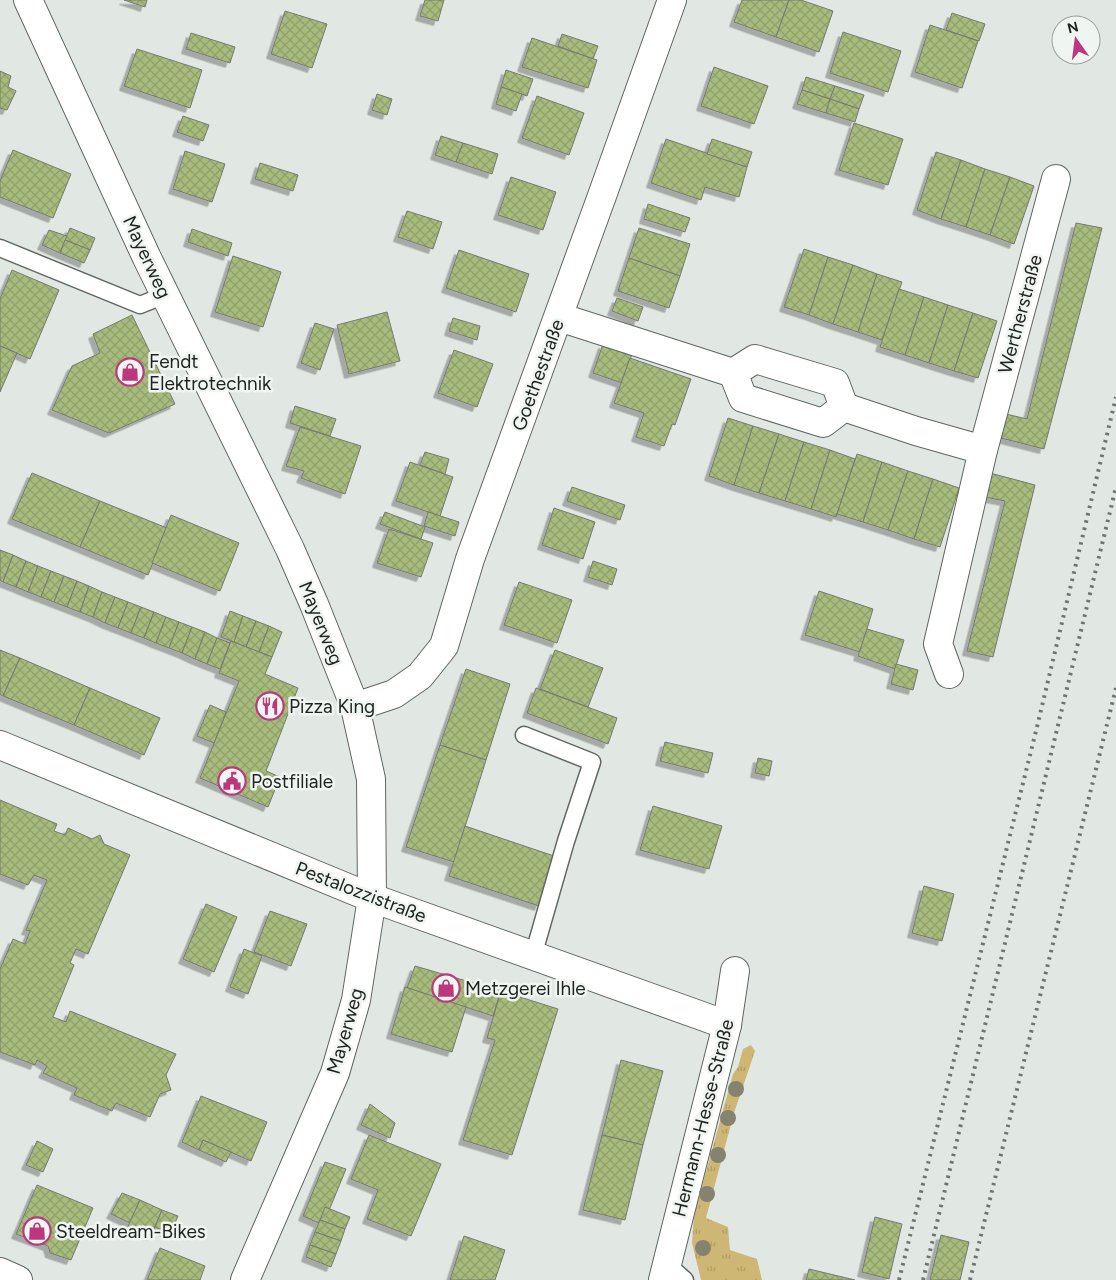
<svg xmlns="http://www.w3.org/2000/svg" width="1116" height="1280" font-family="Figtree,sans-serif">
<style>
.grass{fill:url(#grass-tufts)}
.building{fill:url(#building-cross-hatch);stroke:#777973;filter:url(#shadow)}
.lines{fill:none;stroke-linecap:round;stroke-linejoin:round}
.service-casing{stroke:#606662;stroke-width:19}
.minor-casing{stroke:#606662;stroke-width:30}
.service{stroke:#fff;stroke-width:16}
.minor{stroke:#fff;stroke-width:28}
.rail{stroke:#6f7471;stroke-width:4;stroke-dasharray:2.5 5;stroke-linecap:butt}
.tree{fill:#858270}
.labels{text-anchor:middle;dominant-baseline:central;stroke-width:5;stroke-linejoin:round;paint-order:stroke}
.street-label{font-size:19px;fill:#1f2220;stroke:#eff5f1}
.poi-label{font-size:19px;fill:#1f2220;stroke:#eff5f1;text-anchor:start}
</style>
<defs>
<pattern id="grass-tufts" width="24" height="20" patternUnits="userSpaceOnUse" patternTransform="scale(1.25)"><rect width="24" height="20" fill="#ceb775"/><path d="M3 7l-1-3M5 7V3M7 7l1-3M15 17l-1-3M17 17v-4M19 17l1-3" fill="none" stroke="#b09d65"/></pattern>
<pattern id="building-cross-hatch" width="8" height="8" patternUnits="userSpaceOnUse" patternTransform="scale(1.25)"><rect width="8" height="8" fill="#a7bb7b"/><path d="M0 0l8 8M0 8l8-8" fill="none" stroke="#8fa06a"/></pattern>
<filter id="shadow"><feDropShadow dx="-4.5" dy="4.5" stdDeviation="0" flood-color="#0004"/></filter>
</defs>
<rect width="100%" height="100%" fill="#e1e8e3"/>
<path class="grass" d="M751 1045 755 1051 734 1113 706 1218 728 1227 730 1250 757 1259 762 1280H701L692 1243 694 1215 733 1074 738 1067 743 1049Z"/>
<g class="building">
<path d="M124 0H147L145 7Z"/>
<path d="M425 0H444L438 21 420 16Z"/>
<path d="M742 0H789L776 37 734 22Z"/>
<path d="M789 0H801L833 11 819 52 776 37Z"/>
<path d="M285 11 327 24 312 68 271 54Z"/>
<path d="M952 13 985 24 979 41 946 30Z"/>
<path d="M930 25 978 41 962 88 915 72Z"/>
<path d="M843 32 901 51 888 92 830 73Z"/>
<path d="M191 33 235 47 230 63 186 49Z"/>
<path d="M562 34 598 46 593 59 558 46Z"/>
<path d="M532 38 597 60 588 88 522 67Z"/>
<path d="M137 49 202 70 190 108 124 86Z"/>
<path d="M714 67 768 86 754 124 701 106Z"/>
<path d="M506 70 533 79 527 96 501 87Z"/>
<path d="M0 71 11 76 8 87 16 91 7 110 0 108Z"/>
<path d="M806 77 835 86 830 99 802 90Z"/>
<path d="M835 86 864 95 859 109 830 99Z"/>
<path d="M501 87 522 94 516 111 496 104Z"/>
<path d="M802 90 830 99 826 113 797 104Z"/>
<path d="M377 94 392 99 387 115 372 110Z"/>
<path d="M537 96 584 113 569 155 522 138Z"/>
<path d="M830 99 859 109 855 122 826 113Z"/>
<path d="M183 116 209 125 203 141 177 132Z"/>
<path d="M854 123 903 139 888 185 839 170Z"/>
<path d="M441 136 463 143 456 162 435 155Z"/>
<path d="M666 139 747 167 739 197 705 187 701 200 651 183Z"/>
<path d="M712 139 752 152 747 167 707 154Z"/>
<path d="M463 143 498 154 492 174 456 162Z"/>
<path d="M13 150 71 174 53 218 0 197V181Z"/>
<path d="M185 151 225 164 212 202 173 189Z"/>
<path d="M936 152 961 160 941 219 917 210Z"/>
<path d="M961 160 985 169 966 227 941 219Z"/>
<path d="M260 163 298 175 293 191 255 179Z"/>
<path d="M985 169 1010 177 990 235 966 227Z"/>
<path d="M511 177 556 192 543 230 498 215Z"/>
<path d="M1010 177 1034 186 1014 244 990 235Z"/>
<path d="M648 204 690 218 685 232 644 219Z"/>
<path d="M407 211 442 222 433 249 398 237Z"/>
<path d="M1076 223 1102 228 1044 449 1001 438 1006 414 1027 419Z"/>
<path d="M70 228 95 238 90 250 65 240Z"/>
<path d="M639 228 690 244 680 276 629 258Z"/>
<path d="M192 229 232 243 228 256 188 242Z"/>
<path d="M49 230 67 236 60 253 42 245Z"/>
<path d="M65 240 90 250 84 263 60 253Z"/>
<path d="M804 249 828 257 809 315 784 307Z"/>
<path d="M459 250 529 274 516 312 446 288Z"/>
<path d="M233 256 281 272 263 327 215 312Z"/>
<path d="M828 257 853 265 833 324 809 315Z"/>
<path d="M629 258 680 276 669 308 618 291Z"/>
<path d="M853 265 877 274 858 332 833 324Z"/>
<path d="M12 270 59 290 30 359 0 346V299Z"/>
<path d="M877 274 902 282 882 340 858 332Z"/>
<path d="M899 289 924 297 905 355 880 347Z"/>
<path d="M924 297 948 305 929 363 905 355Z"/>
<path d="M617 298 643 307 638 321 612 311Z"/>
<path d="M948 305 973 313 954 371 929 363Z"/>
<path d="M387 312 400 361 349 374 337 325Z"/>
<path d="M973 313 997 321 978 378 954 371Z"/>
<path d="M132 315 175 404 109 433 52 410 72 366 100 353 93 334Z"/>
<path d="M453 318 480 326 477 340 449 331Z"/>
<path d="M315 323 334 329 320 370 301 363Z"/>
<path d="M603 344 632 354 622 383 593 373Z"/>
<path d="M0 346 17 353 0 392Z"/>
<path d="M454 350 493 364 477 407 438 393Z"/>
<path d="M630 358 691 379 675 425 672 424 664 446 636 437 644 413 614 403Z"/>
<path d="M295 406 336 419 330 436 290 423Z"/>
<path d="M728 418 753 426 734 485 709 476Z"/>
<path d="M753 426 779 434 759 493 734 485Z"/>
<path d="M300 427 361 446 345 494 301 478 304 471 286 466Z"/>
<path d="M779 434 804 442 785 501 759 493Z"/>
<path d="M804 442 830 450 811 509 785 501Z"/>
<path d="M830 450 855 459 836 517 811 509Z"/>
<path d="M425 452 449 459 445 474 420 465Z"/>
<path d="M857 454 882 462 863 522 837 514Z"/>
<path d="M410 462 453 477 440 516 396 501Z"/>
<path d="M882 462 908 471 888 530 863 522Z"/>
<path d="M908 471 933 479 914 539 888 530Z"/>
<path d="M32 473 100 501 80 547 12 519Z"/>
<path d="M990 473 1035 485 993 657 967 651 1005 501 985 497Z"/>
<path d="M933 479 959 488 940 547 914 539Z"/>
<path d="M572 487 625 505 620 520 567 501Z"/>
<path d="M100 501 167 528 148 575 80 547Z"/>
<path d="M554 508 595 522 583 559 542 545Z"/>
<path d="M385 512 425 527 421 539 380 524Z"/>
<path d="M428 512 459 522 455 536 424 526Z"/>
<path d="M171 515 239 543 220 591 152 563Z"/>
<path d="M389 529 433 543 421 577 377 563Z"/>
<path d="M0 550 13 555 3 582 0 580Z"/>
<path d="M13 555 26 561 16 587 3 582Z"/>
<path d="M26 561 38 566 28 592 16 587Z"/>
<path d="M593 561 617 569 612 585 588 577Z"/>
<path d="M38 566 51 571 41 597 28 592Z"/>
<path d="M51 571 64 576 54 602 41 597Z"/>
<path d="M64 576 77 581 67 607 54 602Z"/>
<path d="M77 581 89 586 80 612 67 607Z"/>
<path d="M519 582 572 600 557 643 504 625Z"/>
<path d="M89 586 102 592 93 617 80 612Z"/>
<path d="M819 591 873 609 860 652 805 635Z"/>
<path d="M102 592 115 597 105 623 93 617Z"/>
<path d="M115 597 128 602 118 628 105 623Z"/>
<path d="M128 602 141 607 131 633 118 628Z"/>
<path d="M141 607 154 612 144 638 131 633Z"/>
<path d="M230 611 243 616 234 642 221 637Z"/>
<path d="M154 612 166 617 156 643 144 638Z"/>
<path d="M243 616 256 621 246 647 234 642Z"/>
<path d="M166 617 179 622 169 648 156 643Z"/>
<path d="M256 621 269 626 259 652 246 647Z"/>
<path d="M179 622 192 627 182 653 169 648Z"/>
<path d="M269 626 282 632 272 657 259 652Z"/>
<path d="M192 627 205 632 195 659 182 653Z"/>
<path d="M867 629 904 640 895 669 858 656Z"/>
<path d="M205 632 217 638 207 664 195 659Z"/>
<path d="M217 638 230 643 220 669 207 664Z"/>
<path d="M231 641 272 657 265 674 298 688 266 771 280 777 268 807 200 778 239 681 219 673Z"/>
<path d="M0 650 20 658 3 696 0 694Z"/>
<path d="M555 650 603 668 588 707 540 689Z"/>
<path d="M20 658 90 688 74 725 3 696Z"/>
<path d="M896 664 918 670 913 690 891 684Z"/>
<path d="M466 669 510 684 486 760 440 745Z"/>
<path d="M90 688 160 718 144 755 74 725Z"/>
<path d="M536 688 617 718 608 744 527 713Z"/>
<path d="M210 705 226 712 214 743 197 736Z"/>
<path d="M665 742 713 753 708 773 660 761Z"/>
<path d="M440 745 486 760 454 862 406 847Z"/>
<path d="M758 758 772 761 769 776 755 773Z"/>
<path d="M0 800 57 824 54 831 65 835 68 828 92 839 100 835 104 844 130 855 88 954 76 949 70 963 74 965 53 1017 66 1022 70 1011 176 1054 166 1075 171 1090 160 1094 150 1117 116 1103 112 1111 74 1095 77 1088 43 1073 47 1066 37 1060 35 1065 0 1052V969L13 939 25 944 30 931 26 930 47 880 34 875 28 885 0 874Z"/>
<path d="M653 806 722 826 709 869 640 850Z"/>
<path d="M465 826 557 857 539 906 449 876Z"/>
<path d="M924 886 954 894 942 941 912 933Z"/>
<path d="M206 904 237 917 214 972 183 959Z"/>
<path d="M270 911 307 924 291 966 254 952Z"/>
<path d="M244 949 262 956 248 994 230 987Z"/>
<path d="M415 966 501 991 493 1016 407 988Z"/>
<path d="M405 987 466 1007 452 1052 391 1034Z"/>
<path d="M501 991 558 1009 512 1155 463 1140 495 1040 487 1038Z"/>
<path d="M621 1060 663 1071 643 1145 602 1135Z"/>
<path d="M201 1096 267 1122 251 1161 203 1140 199 1150 182 1142Z"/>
<path d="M370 1104 395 1123 390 1138 361 1125Z"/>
<path d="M369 1135 441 1164 411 1236 367 1219 378 1190 351 1179Z"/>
<path d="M602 1135 643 1145 625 1220 583 1210Z"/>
<path d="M203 1140 231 1152 226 1162 199 1150Z"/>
<path d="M37 1141 53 1149 43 1172 26 1165Z"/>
<path d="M325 1162 346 1169 323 1225 303 1216Z"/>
<path d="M37 1185 93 1208 71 1260 50 1253 48 1246 16 1234Z"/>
<path d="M122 1193 140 1200 130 1223 111 1214Z"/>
<path d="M140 1200 162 1210 151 1236 128 1226Z"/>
<path d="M325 1207 350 1217 345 1229 320 1220Z"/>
<path d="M162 1210 178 1216 170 1234 155 1227Z"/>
<path d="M875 1217 902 1224 889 1279 862 1272Z"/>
<path d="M320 1220 345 1229 341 1241 315 1232Z"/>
<path d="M315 1232 341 1241 336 1254 310 1245Z"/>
<path d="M941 1235 969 1242 960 1280H930Z"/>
<path d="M464 1236 505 1250 495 1280H450Z"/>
<path d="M310 1245 336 1254 331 1267 306 1257Z"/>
<path d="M160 1248 205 1266 200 1280H147Z"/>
<path d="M809 1269 855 1280H806Z"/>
</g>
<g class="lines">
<g class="service-casing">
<g id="service">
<path d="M0 248 140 305 165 295"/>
<path d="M524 735 592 762 566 841 533 956"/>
<path d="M667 1264 685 1280"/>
</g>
</g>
<g class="minor-casing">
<g id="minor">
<path d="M28 0 147 258 290 549 314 604 355 707 371 779 372 898 356 1000 335 1073 245 1280"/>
<path d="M559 317 733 373 743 398 823 423 844 407 916 431 983 450"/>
<path d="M733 373 755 359 835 383 844 407"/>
<path d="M949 674 938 644 983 450 1056 179"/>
<path d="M355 707 394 694 420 676 444 646 470 559 603 193 672 0"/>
<path d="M0 745 372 898 727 1025"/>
<path d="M0 1272 18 1280"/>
<path d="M663 1280 727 1025 735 971"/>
</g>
</g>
<use href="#service" class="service"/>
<use href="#minor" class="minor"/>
<g class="rail">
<path d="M899 1280 1036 731 1116 397"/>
<path d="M923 1280 1116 487"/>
<path d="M970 1280 1116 688"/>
</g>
</g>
<g class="tree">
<circle cx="736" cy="1089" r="8"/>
<circle cx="728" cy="1118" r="8"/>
<circle cx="718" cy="1155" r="8"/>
<circle cx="707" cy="1194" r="8"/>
<circle cx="703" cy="1248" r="8"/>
</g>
<defs>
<g id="shop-ring" transform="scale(1.4375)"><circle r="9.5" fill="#eff5f1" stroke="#bc377b" stroke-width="1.5"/><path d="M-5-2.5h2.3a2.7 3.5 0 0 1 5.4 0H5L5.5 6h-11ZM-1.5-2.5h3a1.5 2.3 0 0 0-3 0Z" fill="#bc377b"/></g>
<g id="restaurant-ring" transform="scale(1.4375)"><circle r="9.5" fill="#eff5f1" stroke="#bc377b" stroke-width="1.5"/><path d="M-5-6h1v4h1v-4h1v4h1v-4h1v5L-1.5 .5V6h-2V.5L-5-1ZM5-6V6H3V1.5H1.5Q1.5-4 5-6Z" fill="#bc377b"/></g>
<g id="civic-ring" transform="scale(1.4375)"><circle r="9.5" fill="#eff5f1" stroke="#bc377b" stroke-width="1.5"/><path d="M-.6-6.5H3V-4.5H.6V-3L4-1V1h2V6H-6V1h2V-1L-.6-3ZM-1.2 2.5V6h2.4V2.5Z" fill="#bc377b"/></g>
</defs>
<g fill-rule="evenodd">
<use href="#shop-ring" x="130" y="372"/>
<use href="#restaurant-ring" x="270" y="706"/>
<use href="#civic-ring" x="232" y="781"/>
<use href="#shop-ring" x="446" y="988"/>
<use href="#shop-ring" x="37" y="1231"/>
</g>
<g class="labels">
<g class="street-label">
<text transform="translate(147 257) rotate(65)">Mayerweg</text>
<text transform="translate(1020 314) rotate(-75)">Wertherstraße</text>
<text transform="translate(538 375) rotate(-70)">Goethestraße</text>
<text transform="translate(321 623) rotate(68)">Mayerweg</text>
<text transform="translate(361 892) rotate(21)">Pestalozzistraße</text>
<text transform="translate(345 1031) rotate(-74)">Mayerweg</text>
<text transform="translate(703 1118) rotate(-76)">Hermann-Hesse-Straße</text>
</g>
<g class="poi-label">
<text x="149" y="361">Fendt<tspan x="149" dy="22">Elektrotechnik</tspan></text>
<text x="289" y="706">Pizza King</text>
<text x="251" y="781">Postfiliale</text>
<text x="465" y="988">Metzgerei Ihle</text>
<text x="56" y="1231">Steeldream-Bikes</text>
</g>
</g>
<g transform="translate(1076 40) rotate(346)"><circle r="24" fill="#eff5f1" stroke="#9ca19d"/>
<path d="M0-4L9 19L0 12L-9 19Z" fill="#bc377b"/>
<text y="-8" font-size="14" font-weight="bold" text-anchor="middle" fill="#1f2220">N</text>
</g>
</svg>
